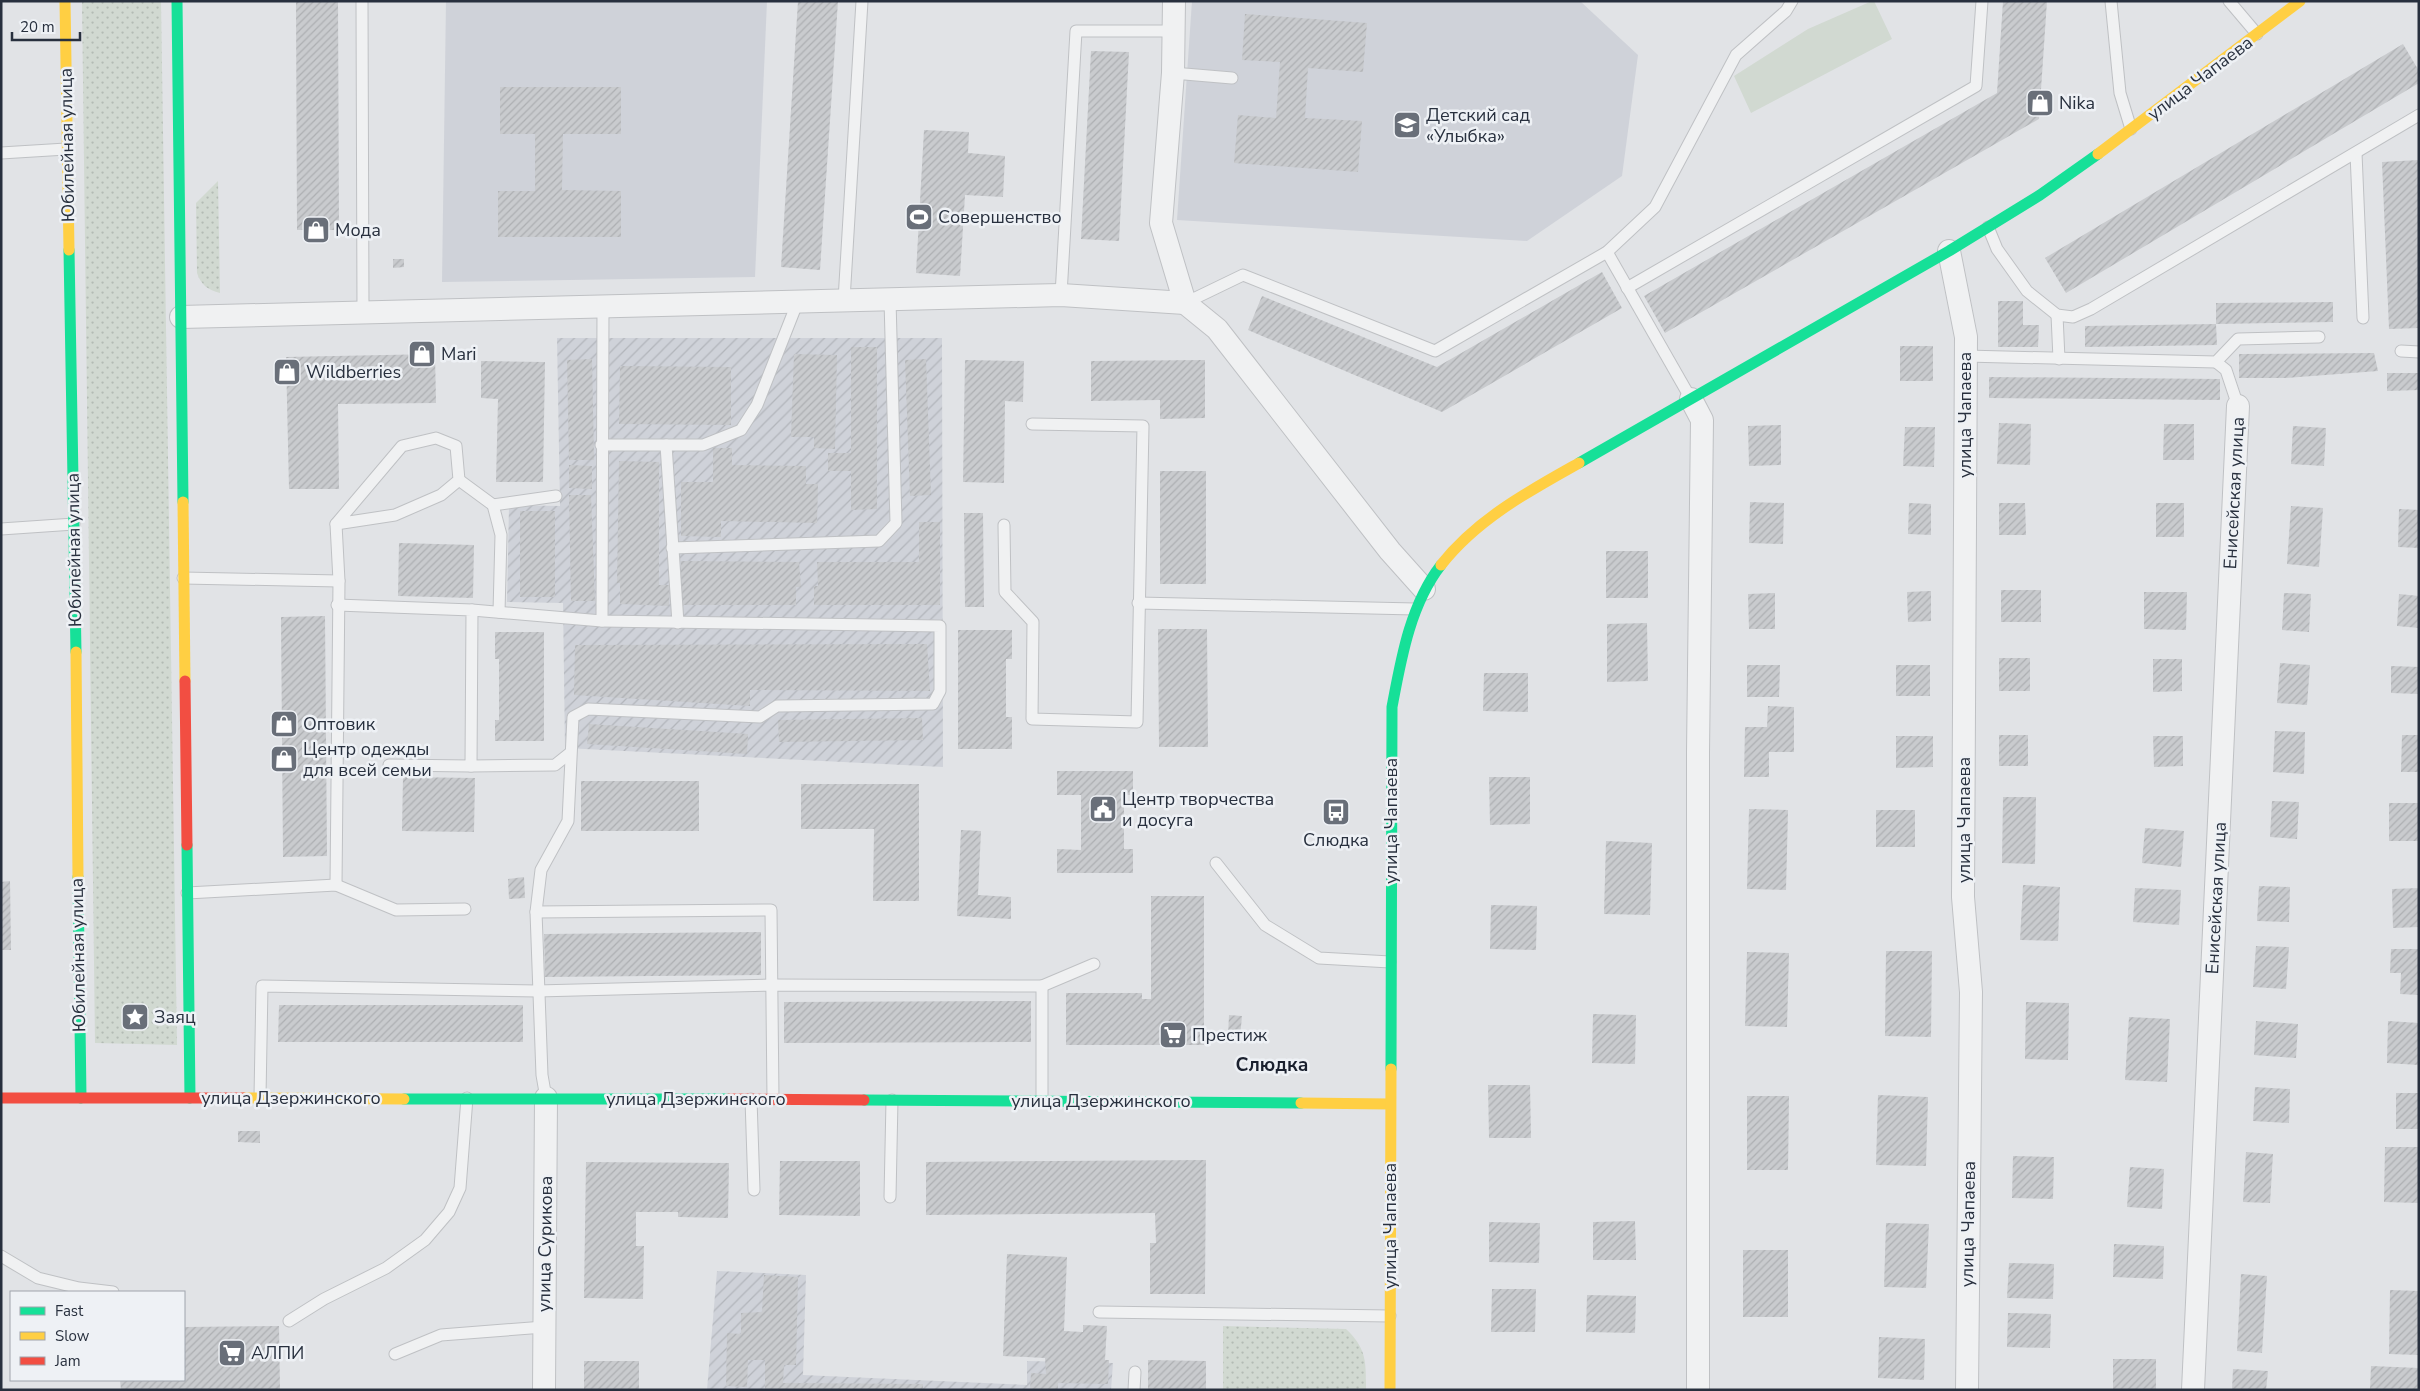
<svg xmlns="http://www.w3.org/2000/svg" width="2420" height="1391" font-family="'Nunito Sans',sans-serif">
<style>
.built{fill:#cfd2d9}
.industrial{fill:url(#industrial-furrows)}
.grass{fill:url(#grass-dots)}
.green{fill:#d1d9d1}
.building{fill:url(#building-hatch)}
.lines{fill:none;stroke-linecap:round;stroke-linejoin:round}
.lane-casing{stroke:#bfc1c4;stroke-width:13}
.street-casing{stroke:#bfc1c4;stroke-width:24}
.lane{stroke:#f0f1f2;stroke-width:11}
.street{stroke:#f0f1f2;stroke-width:22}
.fast{stroke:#16e098;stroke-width:11}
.slow{stroke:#ffcf43;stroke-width:11}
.jam{stroke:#f24e42;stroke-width:11}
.labels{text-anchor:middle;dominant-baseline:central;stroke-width:5;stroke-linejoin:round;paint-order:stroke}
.street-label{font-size:18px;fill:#28303e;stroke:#eef1f5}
.poi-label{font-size:18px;fill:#28303e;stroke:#eef1f5;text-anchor:start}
.neighbourhood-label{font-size:19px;font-weight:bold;fill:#1b212f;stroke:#eef1f5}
</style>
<defs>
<pattern id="industrial-furrows" width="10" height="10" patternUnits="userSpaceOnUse" patternTransform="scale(1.25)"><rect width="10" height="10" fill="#cfd2d9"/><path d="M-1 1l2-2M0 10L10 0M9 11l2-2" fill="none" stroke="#b2b5bb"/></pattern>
<pattern id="grass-dots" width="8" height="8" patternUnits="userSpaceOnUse" patternTransform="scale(1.25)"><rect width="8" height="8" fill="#d1d9d1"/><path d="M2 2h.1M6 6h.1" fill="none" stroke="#b3bbb4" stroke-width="1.8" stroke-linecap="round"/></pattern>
<pattern id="building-hatch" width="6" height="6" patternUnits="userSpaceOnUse" patternTransform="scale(1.25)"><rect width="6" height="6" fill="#c9cbce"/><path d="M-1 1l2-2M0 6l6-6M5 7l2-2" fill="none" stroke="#adafb2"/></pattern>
</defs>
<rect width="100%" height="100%" fill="#e1e3e6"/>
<g class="built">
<path d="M446 1H767L755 277 442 282Z"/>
<path d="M1192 1H1580L1638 55 1622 176 1527 241 1177 220Z"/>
</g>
<g class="industrial">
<path d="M557 338H942L943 767 565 748 563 603 507 602 509 505 560 506Z"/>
<path d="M717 1271 806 1275 803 1375 1027 1385V1361L1113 1363 1111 1390H707Z"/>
</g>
<g class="grass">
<path d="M82 1H161L177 1045 95 1043Z"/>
<path d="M218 181 220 293C208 290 201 285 197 273L196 203Z"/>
<path d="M1223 1326 1346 1329C1367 1349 1366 1362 1366 1390H1223Z"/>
</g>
<path class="green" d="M1872 1H1874L1892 39 1751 113 1734 76 1808 29Z"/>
<g class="building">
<path d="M296 1H338L339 230H297Z"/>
<path d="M798 1H838L820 270 781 267Z"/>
<path d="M2003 1H2047L2039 119 1665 333 1644 296 1997 93Z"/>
<path d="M1245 14 1367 23 1363 72 1308 68 1305 118 1362 121 1358 172 1234 163 1238 115 1276 118 1280 62 1242 60Z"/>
<path d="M2403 44 2419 71V83L2066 293 2045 258Z"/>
<path d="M1091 51 1129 52 1119 241 1081 239Z"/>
<path d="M500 87H621V134H563L562 190 621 191V237H498V191H535V134H500Z"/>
<path d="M924 130 969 132 968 153 1005 156 1003 197 965 195 960 276 916 273Z"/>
<path d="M2419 160V328L2389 329 2382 162Z"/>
<path d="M393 259H404V267L393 268Z"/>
<path d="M1602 272 1622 308 1442 412 1248 330 1262 296 1437 367Z"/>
<path d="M1998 301H2023V325H2039L2038 347H1998Z"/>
<path d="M2333 302V322L2216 324 2217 345 2085 347V326L2216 324V303Z"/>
<rect x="1900" y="346" width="33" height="35"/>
<path d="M851 347H877V509L851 510V471H828V453H851Z"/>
<path d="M2374 353 2378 371 2285 378H2239V354Z"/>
<path d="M435 354 436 403 338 404 339 489H289L286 357Z"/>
<path d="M794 354 837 355 835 449 814 448V437H791Z"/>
<path d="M592 359 594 460H569L567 360Z"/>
<path d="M926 359 931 495 910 496 905 360Z"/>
<path d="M965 360 1024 361 1023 402 1005 401 1004 483 963 482Z"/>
<path d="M1205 360V418L1160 419V400L1091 401V361Z"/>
<path d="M481 361 545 362 543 482H496L498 399 481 398Z"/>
<path d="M620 366 731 367V425L619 424Z"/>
<path d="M2387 373H2419V390L2387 391Z"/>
<path d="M1989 377 2220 379V400L1989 398Z"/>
<path d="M1999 423 2031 424 2030 465 1997 464Z"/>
<path d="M2164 424H2194V460H2163Z"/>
<path d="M1781 425V465L1749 466 1748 426Z"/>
<path d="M2293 426 2326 428 2324 466 2291 464Z"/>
<path d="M1905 427H1935L1934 467 1903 466Z"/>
<path d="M713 448H732V465L806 466V484H818L817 523 721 521V537L681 536V482H713Z"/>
<path d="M619 461 659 462V585H670L669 606 620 604V583H617Z"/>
<path d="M569 465 592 466V489L569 488Z"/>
<rect x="1160" y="471" width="46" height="113"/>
<path d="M569 495H591L595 601H571Z"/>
<path d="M1750 502 1784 503 1783 544 1749 543Z"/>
<path d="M1909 503 1931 504V535L1908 534Z"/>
<path d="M1999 503H2025L2026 535H1999Z"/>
<rect x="2156" y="503" width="28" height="34"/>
<path d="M2291 506 2323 508 2319 567 2287 564Z"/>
<path d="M2399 509 2419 510V548L2398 547Z"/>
<rect x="520" y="511" width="35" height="86"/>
<path d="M964 513H983L984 607H965Z"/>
<path d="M919 522H940V605H814V586H818L817 562H919Z"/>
<path d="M399 543 474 545 473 598 398 596Z"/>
<rect x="1606" y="551" width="42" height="47"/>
<path d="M681 561 799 562 801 587H796V605H681Z"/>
<rect x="2001" y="590" width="40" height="32"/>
<path d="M1931 591V621L1908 622 1907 592Z"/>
<path d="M2144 592H2187L2186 630 2144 629Z"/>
<path d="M1775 593V629H1749L1748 594Z"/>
<path d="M2284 593 2311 594 2309 632 2282 630Z"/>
<path d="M2399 594 2419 596V628L2397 626Z"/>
<path d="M325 616 327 856 283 857 281 617Z"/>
<path d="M1647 623 1648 681 1607 682V624Z"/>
<path d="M1158 629H1207L1208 747H1159Z"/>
<path d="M958 630H1012V659H1006V717H1012V749H958Z"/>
<path d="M495 632H544V741H495V720H499V659H495Z"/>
<path d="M927 644 930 691 750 690V706L574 695 575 645Z"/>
<rect x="1999" y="658" width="31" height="33"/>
<path d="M2153 659H2182V691L2153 692Z"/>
<path d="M2280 663 2310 665 2307 705 2277 703Z"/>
<path d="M1747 665H1780L1779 697H1747Z"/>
<rect x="1896" y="665" width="34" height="31"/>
<path d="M2391 666 2419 667V694L2391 693Z"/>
<path d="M1484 673H1528V712L1483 711Z"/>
<path d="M1768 706 1794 707V752H1769V777H1744L1745 727H1767Z"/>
<path d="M922 718 923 740 779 742 778 720Z"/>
<path d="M589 724 748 734 747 754 587 744Z"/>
<path d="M2275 731 2305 732 2304 774 2273 772Z"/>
<rect x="1999" y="735" width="29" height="31"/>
<path d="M2402 735H2419V772H2401Z"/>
<path d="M1896 736H1933V767L1896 768Z"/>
<path d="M2153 736H2183V766L2154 767Z"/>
<path d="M1057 771H1133V795H1124V849H1133V873H1057V849L1081 850V795H1057Z"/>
<path d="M403 777 475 778 474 832 402 831Z"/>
<path d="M1489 777H1530V824L1490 825Z"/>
<rect x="581" y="781" width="118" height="50"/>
<path d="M801 784H919V901H873L874 829H801Z"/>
<path d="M2003 797H2036L2035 864 2002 863Z"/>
<path d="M2272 801 2299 802 2297 839 2270 837Z"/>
<rect x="2389" y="803" width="30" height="38"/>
<path d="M1749 809 1788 810 1786 890 1747 889Z"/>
<rect x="1876" y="810" width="39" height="37"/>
<path d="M2145 828 2184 831 2181 867 2142 863Z"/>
<path d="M961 830 981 831 978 895 1011 897V919L957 916Z"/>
<path d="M1606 841 1652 843 1650 915 1604 914Z"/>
<path d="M524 877 525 898 509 899 508 879Z"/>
<path d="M10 881 11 950H1V882Z"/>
<path d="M2023 885 2060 887 2058 941 2020 940Z"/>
<path d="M2259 886 2290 887 2289 922 2257 921Z"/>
<path d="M2135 888 2181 890 2179 925 2133 922Z"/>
<path d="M2419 888V927L2393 928 2392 889Z"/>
<path d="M1151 896H1204V1045H1066V993H1142V999H1151Z"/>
<path d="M1491 905 1537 906 1536 950 1490 949Z"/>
<path d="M761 932V975L545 977 544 934Z"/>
<path d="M2256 946 2289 947 2286 989 2253 987Z"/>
<path d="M2391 949H2419V995L2400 994 2401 973H2390Z"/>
<path d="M1886 951H1932L1931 1037 1885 1036Z"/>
<path d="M1747 952 1789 953 1787 1027 1745 1026Z"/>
<path d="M1031 1001V1042L784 1043V1002Z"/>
<path d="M2026 1002 2069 1003 2068 1060 2025 1059Z"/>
<path d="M279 1005H523V1042H278Z"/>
<path d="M1593 1014 1636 1015 1635 1064 1592 1063Z"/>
<path d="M1229 1015 1242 1016 1240 1037 1228 1036Z"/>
<path d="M2129 1017 2170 1019 2167 1082 2125 1080Z"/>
<path d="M2256 1021 2298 1024 2296 1058 2254 1055Z"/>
<path d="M2388 1021 2419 1023V1065L2387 1063Z"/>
<path d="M1488 1085H1530L1531 1138H1489Z"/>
<path d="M2255 1087 2290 1089 2289 1123 2253 1121Z"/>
<rect x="2396" y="1093" width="23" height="36"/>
<path d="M1878 1095 1928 1097 1926 1166 1876 1165Z"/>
<path d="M1747 1096H1789L1788 1170H1747Z"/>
<path d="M238 1131H260V1143L238 1142Z"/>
<path d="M2385 1147H2419V1203L2384 1202Z"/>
<path d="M2246 1152 2273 1154 2270 1203 2243 1202Z"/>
<path d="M2013 1156 2054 1157 2053 1199 2012 1198Z"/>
<path d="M1206 1160 1205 1294H1150V1243H1156L1155 1213 926 1215V1162Z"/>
<path d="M780 1161H860V1216L779 1215Z"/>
<path d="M586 1162 729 1163 728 1218 678 1217V1212H636V1246H644L643 1299 584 1298Z"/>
<path d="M2130 1167 2164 1169 2162 1209 2127 1207Z"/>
<path d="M1635 1221 1636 1260H1593V1222Z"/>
<path d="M1489 1222 1540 1223 1539 1263 1489 1262Z"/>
<path d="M1886 1223 1929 1224 1926 1288 1884 1287Z"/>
<path d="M2114 1244 2164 1246 2163 1279 2113 1277Z"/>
<rect x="1743" y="1250" width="45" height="67"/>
<path d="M1007 1254 1067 1257 1064 1331 1083 1332V1325L1107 1326 1105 1360H1109L1108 1384 1058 1383V1390H1030L1031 1373 1046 1374 1045 1358 1003 1356Z"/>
<path d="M2009 1263 2054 1264 2053 1299 2007 1298Z"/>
<path d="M2241 1274 2267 1276 2262 1353 2237 1351Z"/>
<path d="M764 1275 798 1277 796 1365H784L783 1383 923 1384V1390H765V1360H748L747 1387 726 1386 727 1333 741 1334V1313L762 1312Z"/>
<path d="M1492 1289H1536L1535 1332H1491Z"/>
<path d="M2390 1290 2419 1291V1355L2389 1354Z"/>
<path d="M1587 1295 1636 1296 1635 1333 1586 1332Z"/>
<path d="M2008 1313 2051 1314 2050 1348 2007 1347Z"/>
<path d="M279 1326 280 1390H121L120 1380H184V1327Z"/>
<path d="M1879 1337 1925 1339 1924 1380 1878 1378Z"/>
<rect x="2113" y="1359" width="43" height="31"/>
<path d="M1148 1360 1206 1361V1390H1148Z"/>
<rect x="584" y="1361" width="55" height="29"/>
<path d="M2371 1366 2419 1368V1390H2370Z"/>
<path d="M2233 1369 2268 1371 2266 1390H2232Z"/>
</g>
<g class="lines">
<g class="lane-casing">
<g id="lane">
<path d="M362 1 363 313"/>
<path d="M2111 1 2120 93 2131 129"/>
<path d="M2229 1 2257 34"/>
<path d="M1173 73 1232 78"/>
<path d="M1 153 66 149"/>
<path d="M2356 153 2363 318"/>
<path d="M1988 227 1997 249 2027 291 2057 315 2073 317 2091 309 2419 115"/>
<path d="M1607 252 1691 399"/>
<path d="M1627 288 1976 86 1982 1"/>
<path d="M1061 295 1076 31H1174"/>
<path d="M844 300 862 1"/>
<path d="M1185 303 1243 275 1435 351 1607 252 1655 207 1736 55 1786 11 1792 1"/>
<path d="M2057 315 2059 359"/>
<path d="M2401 351 2419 352"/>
<path d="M1966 356 2216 362 2238 339 2319 337"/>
<path d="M2216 362 2226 370 2238 406"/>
<path d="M436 438 456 446 459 480 441 495 395 515 336 524 402 446Z"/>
<path d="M601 445H666L678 623"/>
<path d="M666 445H703L741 430 757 405 798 301"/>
<path d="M459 480 493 505 501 535 499 612"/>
<path d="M493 505 556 496"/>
<path d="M1004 525 1005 592 1033 622 1032 719 1137 722 1143 426 1032 424"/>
<path d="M1 529 74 524"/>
<path d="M672 548 879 541 896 523 890 300"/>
<path d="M183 578 339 581"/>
<path d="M1138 603 1415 609"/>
<path d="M337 605 472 610 471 766 389 765"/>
<path d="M472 610 602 621 940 626V691L933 704 777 706 760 717 588 709 573 717 568 821 541 870 536 912 542 1075 546 1098"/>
<path d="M602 621 603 305"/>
<path d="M471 766 555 765 570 753"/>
<path d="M1216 863 1265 925 1319 958 1390 962"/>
<path d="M336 885 339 581 336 524"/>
<path d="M187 893 336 885 396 910 465 909"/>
<path d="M536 912 771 910 773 1099"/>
<path d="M1042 986 1094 964"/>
<path d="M260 1097 262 986 537 991 772 985 1042 986V1100"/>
<path d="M751 1099 754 1190"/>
<path d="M890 1197 892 1100"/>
<path d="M1 1256 38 1278 79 1288 113 1292"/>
<path d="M1099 1312 1390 1316"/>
<path d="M289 1321 324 1299 386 1268 425 1240 449 1212 460 1188 467 1098"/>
<path d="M395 1354 441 1335 544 1327"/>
<path d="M1134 1390 1135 1372"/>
</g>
</g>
<g class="street-casing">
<g id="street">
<path d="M1174 1 1173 73 1161 223 1185 303 1217 329 1390 551 1424 589"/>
<path d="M1949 251 1966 337 1963 897 1971 992 1967 1390"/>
<path d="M181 317 1061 295 1185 303"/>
<path d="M1691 399 1702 420 1698 753V1390"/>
<path d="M544 1390 546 1098"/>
<path d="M2193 1390 2238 406"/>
</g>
</g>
<use href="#lane" class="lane"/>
<use href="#street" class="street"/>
<g class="fast">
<path d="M177 1 183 502"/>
<path d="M69 250 76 652"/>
<path d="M1579 463 1949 251 2040 195 2098 154"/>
<path d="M187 845 190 1098"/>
<path d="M78 877 81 1098"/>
<path d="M1391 1069 1392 707C1401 659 1410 605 1441 565"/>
<path d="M404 1099H728"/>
<path d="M864 1100 1301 1103"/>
</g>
<g class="slow">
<path d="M65 1 69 250"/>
<path d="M2098 154 2300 1"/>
<path d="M183 502 185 681"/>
<path d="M1441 565C1477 519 1529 491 1579 463"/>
<path d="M76 652 78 877"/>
<path d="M244 1098 404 1099"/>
<path d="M1301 1103 1390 1104"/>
<path d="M1390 1390 1391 1069"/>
</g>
<g class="jam">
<path d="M185 681 187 845"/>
<path d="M1 1098H244"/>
<path d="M728 1099 864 1100"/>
</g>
</g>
<defs>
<g id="shop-square" transform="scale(1.4375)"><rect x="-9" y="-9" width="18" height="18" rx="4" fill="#696f79" stroke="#eef1f5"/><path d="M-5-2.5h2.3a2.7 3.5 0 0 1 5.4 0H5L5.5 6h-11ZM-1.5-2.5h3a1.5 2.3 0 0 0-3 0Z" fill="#fff"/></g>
<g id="school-square" transform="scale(1.4375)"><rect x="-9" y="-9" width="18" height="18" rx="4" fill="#696f79" stroke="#eef1f5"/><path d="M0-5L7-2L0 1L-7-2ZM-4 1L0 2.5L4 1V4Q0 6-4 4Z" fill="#fff"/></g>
<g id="stadium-square" transform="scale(1.4375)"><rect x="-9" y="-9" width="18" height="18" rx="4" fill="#696f79" stroke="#eef1f5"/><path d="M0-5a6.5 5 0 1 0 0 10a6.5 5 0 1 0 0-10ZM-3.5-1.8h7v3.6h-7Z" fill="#fff"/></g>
<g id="civic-square" transform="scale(1.4375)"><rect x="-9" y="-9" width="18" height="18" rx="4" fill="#696f79" stroke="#eef1f5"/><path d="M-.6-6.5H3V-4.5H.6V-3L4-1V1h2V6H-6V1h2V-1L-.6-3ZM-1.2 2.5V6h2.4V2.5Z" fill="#fff"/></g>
<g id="bus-square" transform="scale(1.4375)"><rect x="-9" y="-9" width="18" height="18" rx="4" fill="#696f79" stroke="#eef1f5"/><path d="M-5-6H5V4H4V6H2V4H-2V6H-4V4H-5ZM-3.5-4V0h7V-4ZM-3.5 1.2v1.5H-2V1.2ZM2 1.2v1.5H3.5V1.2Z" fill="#fff"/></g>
<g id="sight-square" transform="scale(1.4375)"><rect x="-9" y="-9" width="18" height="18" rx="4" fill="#696f79" stroke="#eef1f5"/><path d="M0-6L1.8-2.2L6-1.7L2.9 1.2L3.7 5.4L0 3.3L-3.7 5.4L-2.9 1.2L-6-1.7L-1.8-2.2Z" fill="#fff"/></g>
<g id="supermarket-square" transform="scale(1.4375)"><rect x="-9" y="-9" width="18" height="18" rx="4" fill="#696f79" stroke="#eef1f5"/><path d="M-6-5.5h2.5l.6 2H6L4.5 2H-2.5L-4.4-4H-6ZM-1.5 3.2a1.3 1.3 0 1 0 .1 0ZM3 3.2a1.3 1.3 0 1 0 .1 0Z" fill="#fff"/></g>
</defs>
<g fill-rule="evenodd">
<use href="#shop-square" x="2040" y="103"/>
<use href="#school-square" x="1407" y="125"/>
<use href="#stadium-square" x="919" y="217"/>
<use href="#shop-square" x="316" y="230"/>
<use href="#shop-square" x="422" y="354"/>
<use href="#shop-square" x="287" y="372"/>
<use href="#shop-square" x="284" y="724"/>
<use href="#shop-square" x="284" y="759"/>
<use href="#civic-square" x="1103" y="809"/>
<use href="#bus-square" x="1336" y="812"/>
<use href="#sight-square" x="135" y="1017"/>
<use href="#supermarket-square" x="1173" y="1035"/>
<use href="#supermarket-square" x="232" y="1353"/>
</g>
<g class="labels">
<g class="street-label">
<text transform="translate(2200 78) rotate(-37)">улица Чапаева</text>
<text transform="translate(67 145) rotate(-91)">Юбилейная улица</text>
<text transform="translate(1965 415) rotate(-90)">улица Чапаева</text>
<text transform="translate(2234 493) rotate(-87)">Енисейская улица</text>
<text transform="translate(74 550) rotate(-91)">Юбилейная улица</text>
<text transform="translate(1964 820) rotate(-90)">улица Чапаева</text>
<text transform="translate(1391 821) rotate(-90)">улица Чапаева</text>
<text transform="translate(2216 898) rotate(-87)">Енисейская улица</text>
<text transform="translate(78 955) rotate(-91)">Юбилейная улица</text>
<text x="291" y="1098">улица Дзержинского</text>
<text x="696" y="1099">улица Дзержинского</text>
<text x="1101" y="1101">улица Дзержинского</text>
<text transform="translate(1968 1224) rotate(-89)">улица Чапаева</text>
<text transform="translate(1390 1226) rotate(-90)">улица Чапаева</text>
<text transform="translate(545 1244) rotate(-89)">улица Сурикова</text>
</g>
<g class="poi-label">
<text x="2059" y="103">Nika</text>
<text x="1426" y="115">Детский сад<tspan x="1426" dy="21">«Улыбка»</tspan></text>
<text x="938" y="217">Совершенство</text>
<text x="335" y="230">Мода</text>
<text x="441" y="354">Mari</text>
<text x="306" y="372">Wildberries</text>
<text x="303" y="724">Оптовик</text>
<text x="303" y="749">Центр одежды<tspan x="303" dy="21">для всей семьи</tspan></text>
<text x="1122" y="799">Центр творчества<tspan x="1122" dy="21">и досуга</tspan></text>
<text x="1336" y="840" text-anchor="middle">Слюдка</text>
<text x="154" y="1017">Заяц</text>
<text x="1192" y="1035">Престиж</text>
<text x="251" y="1353">АЛПИ</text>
</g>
<g class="neighbourhood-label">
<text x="1272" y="1065">Слюдка</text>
</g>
</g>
<rect width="2420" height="1391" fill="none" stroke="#28303e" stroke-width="5"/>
<rect x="10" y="1291" width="175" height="90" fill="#eef1f5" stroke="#9fa4ac"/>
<rect x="20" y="1307" width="25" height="8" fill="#16e098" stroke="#9fa4ac"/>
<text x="55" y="1316" font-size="15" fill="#28303e">Fast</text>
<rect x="20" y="1332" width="25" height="8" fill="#ffcf43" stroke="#9fa4ac"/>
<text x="55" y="1341" font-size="15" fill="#28303e">Slow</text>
<rect x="20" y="1357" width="25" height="8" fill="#f24e42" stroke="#9fa4ac"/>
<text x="55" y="1366" font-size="15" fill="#28303e">Jam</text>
<path d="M12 32v8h68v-8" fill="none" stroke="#28303e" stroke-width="2.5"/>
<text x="20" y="32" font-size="15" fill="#28303e" stroke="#eef1f5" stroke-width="4" paint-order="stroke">20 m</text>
</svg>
